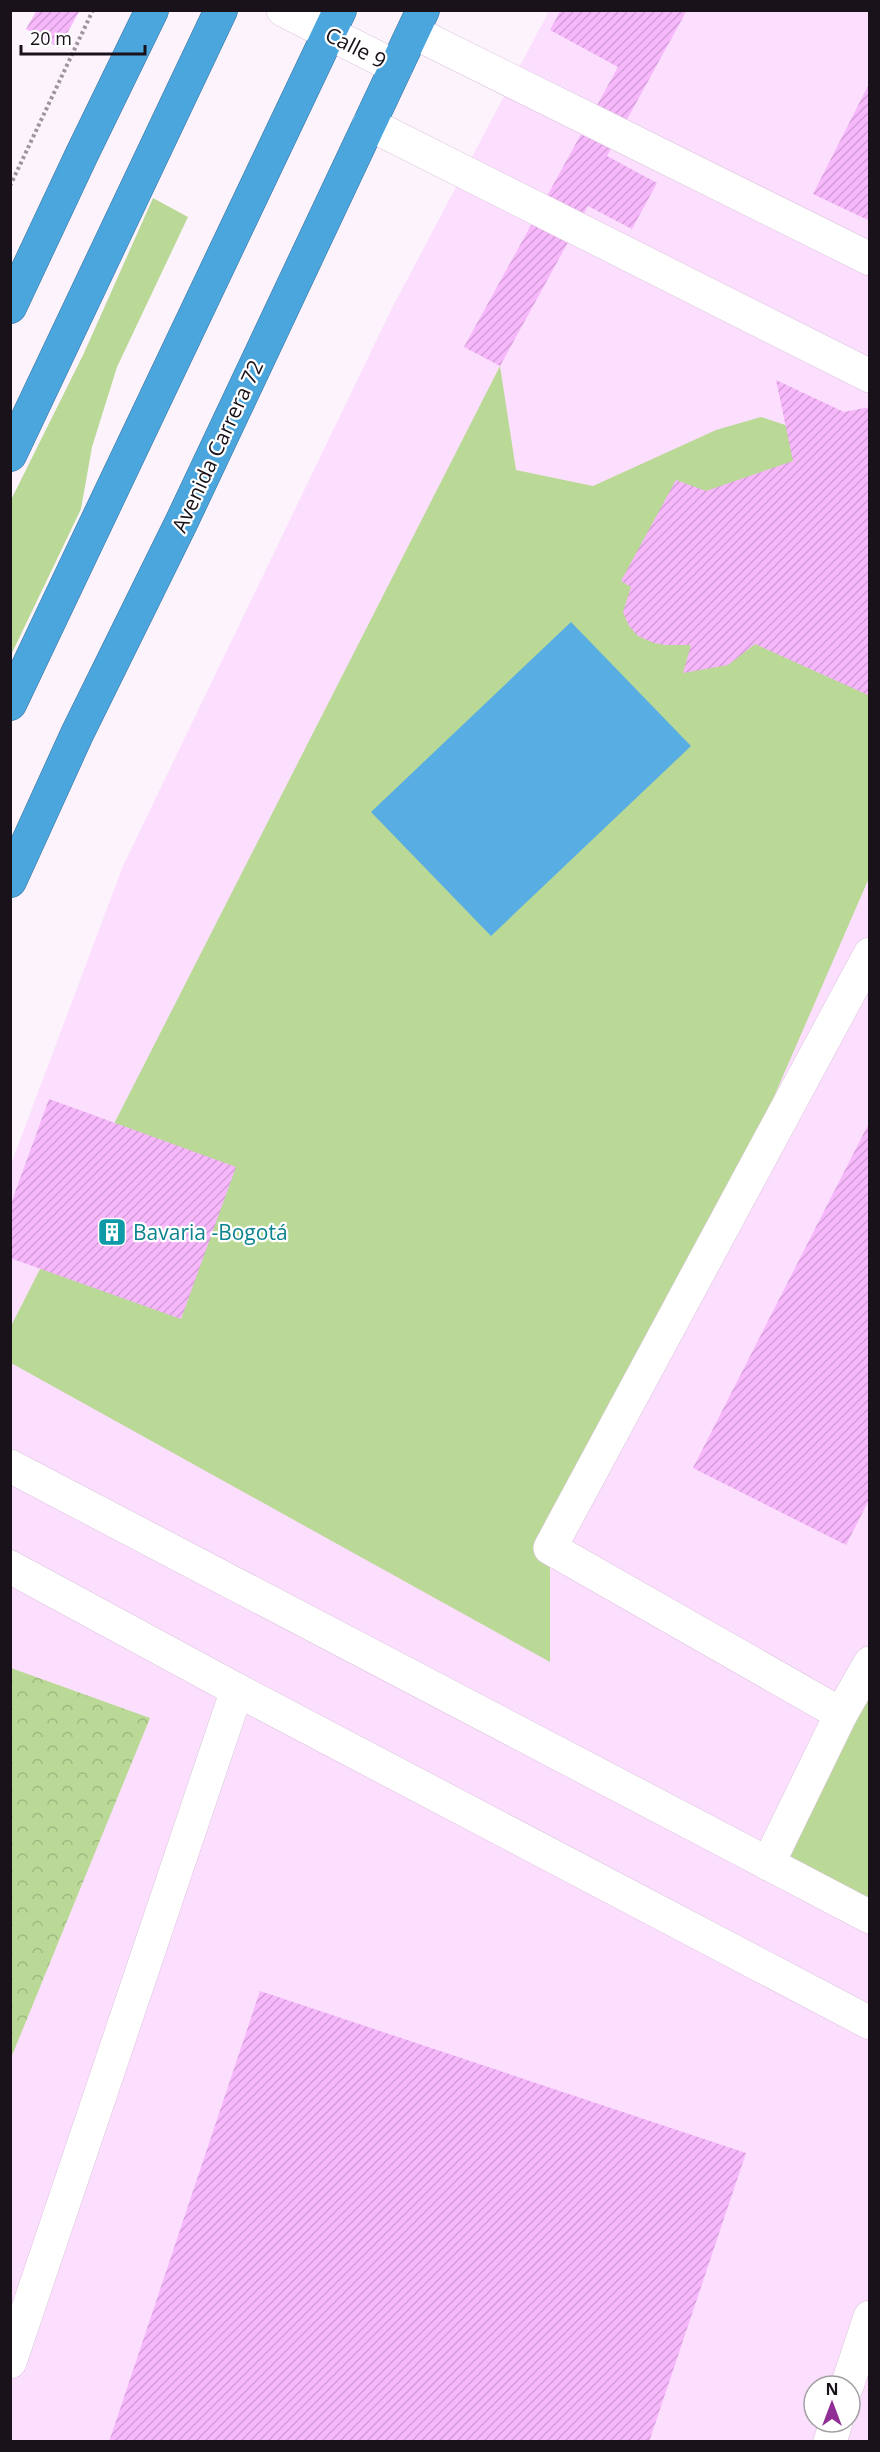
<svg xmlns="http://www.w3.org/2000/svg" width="880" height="2452" font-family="'Open Sans',sans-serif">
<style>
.built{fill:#fcdffe;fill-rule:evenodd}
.grass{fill:#bad996}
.forest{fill:url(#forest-crowns)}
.water{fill:#58ade2}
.building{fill:url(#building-hatch)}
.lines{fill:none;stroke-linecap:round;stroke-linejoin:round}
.minor-casing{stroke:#dbc4dc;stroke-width:34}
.highway-casing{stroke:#3a729a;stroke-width:34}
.path{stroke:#9d949e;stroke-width:4;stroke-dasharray:3 3;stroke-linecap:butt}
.minor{stroke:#fff;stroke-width:33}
.highway{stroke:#4ba6de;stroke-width:33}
.labels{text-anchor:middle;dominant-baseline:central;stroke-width:4.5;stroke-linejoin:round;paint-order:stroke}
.street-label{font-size:21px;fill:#1a121b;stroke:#fff}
.culture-label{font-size:21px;fill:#0d838f;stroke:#fff;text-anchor:start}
</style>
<defs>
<pattern id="forest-crowns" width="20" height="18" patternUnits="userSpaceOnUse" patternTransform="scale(1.5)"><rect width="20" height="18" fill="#bad996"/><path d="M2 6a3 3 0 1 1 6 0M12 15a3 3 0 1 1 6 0" fill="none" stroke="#9fb981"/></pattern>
<pattern id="building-hatch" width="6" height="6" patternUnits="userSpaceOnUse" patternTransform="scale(1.5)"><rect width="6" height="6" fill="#f6b7fb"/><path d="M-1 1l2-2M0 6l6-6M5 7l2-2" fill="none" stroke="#d29cd7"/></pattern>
</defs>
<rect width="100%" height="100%" fill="#fdf3fd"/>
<path class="built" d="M549 11H869V2441H11L10 1167 123 866 391 310ZM814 2386H850V2422H814Z"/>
<g class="grass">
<path d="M153 198 188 217 117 367 92 447 81 509 11 655V500L84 353Z"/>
<path d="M500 366 516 470 593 486 716 430 761 417 869 453V878L693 1283 550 1547V1662L11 1363 10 1328Z"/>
<path d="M869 1673V1917L768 1864Z"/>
</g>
<path class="forest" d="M11 1668 150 1718 11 2058 10 1668Z"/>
<path class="water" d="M571 622 691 746 491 936 371 812Z"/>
<g class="building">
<path d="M37 10H80L59 48 26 29Z"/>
<path d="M561 10H687L607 156 657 183 632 229 588 206 500 366 464 347 618 67 550 30Z"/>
<path d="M870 82V221L813 194Z"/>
<path d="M776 380 844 412 870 407 868 695 755 644 728 665 683 673 691 645H665L654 643 638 636 629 626 623 612 631 587 621 581 676 480 706 491 793 461Z"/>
<path d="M49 1099 236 1167 181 1319 10 1258V1206Z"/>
<path d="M870 1121V1498L846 1545 693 1468Z"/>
<path d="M260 1991 746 2153 649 2442H109Z"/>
</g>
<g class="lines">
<g class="minor-casing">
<g id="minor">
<path d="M283 10 396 67"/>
<path d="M413 32 870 259"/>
<path d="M369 124 870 376"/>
<path d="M10 1466 870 1917"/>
<path d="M10 1567 237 1690 870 2023"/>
<path d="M841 1714 550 1548 870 954"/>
<path d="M768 1864 841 1714 870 1663"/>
<path d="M10 2362 237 1690"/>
<path d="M847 2386 870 2317"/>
<path d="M830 2442 836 2422"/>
</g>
</g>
<g class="highway-casing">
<g id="highway">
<path d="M10 307 81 156 152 10"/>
<path d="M10 455 221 10"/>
<path d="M10 704 340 10"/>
<path d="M10 881 77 734 182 521 423 10"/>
</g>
</g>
<path class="path" d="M10 186 93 10"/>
<use href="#minor" class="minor"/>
<use href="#highway" class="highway"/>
</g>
<defs>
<g id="building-square" transform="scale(1.5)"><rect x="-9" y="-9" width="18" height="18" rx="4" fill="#0f9aa8" stroke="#fff"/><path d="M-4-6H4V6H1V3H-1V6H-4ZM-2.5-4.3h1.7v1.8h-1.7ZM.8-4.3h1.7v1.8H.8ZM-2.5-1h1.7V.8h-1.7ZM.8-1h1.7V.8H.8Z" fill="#fff"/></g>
</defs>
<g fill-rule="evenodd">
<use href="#building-square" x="112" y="1232"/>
</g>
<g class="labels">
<g class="street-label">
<text transform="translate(356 47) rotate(27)">Calle 9</text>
<text transform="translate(217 446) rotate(-65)">Avenida Carrera 72</text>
</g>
<g class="culture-label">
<text x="133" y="1232">Bavaria -Bogotá</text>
</g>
</g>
<rect width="880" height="2452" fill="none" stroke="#1a121b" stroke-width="24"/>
<g transform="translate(832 2404)"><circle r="28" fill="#ffffff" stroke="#a3a0a4" stroke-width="1.5"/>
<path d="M0-4.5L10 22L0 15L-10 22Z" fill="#912f97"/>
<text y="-9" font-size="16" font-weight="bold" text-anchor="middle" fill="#1a121b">N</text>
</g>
<path d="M21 45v9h124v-9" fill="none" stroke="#1a121b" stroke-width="3"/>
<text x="30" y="45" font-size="18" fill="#1a121b" stroke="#ffffff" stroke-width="4.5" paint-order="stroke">20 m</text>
</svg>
